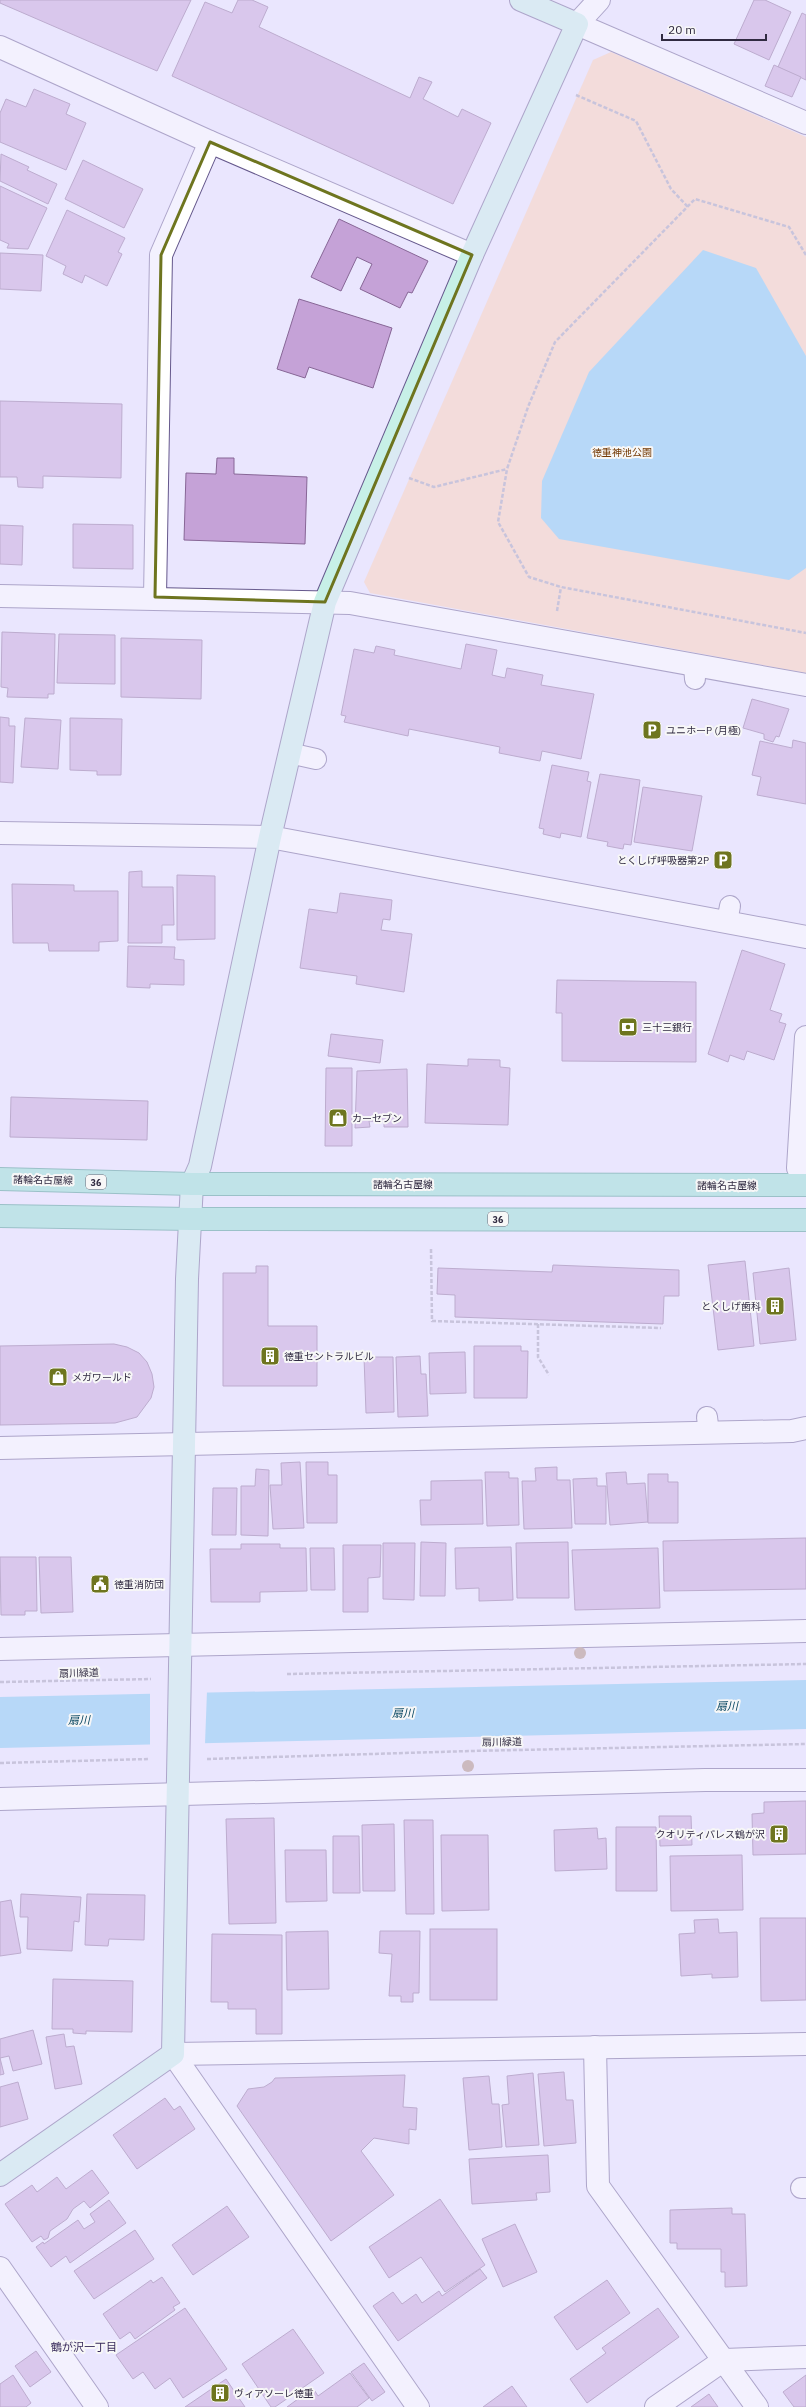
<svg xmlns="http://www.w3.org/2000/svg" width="806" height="2407" font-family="'IBM Plex Sans','Noto Sans JP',sans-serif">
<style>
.green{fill:#fed0b2}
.water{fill:#7bc7f1}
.pier{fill:#eae6fe}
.building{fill:#c5a2d7;stroke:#876696}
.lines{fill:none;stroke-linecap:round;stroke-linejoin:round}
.lane-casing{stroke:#65588c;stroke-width:22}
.street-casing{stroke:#65588c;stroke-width:24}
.secondary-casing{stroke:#65588c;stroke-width:24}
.primary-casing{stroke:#3c9488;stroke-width:24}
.path{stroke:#a19cb4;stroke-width:2.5;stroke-dasharray:4 2;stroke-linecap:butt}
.lane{stroke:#fff;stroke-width:20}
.street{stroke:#fff;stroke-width:22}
.secondary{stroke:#c7f0e7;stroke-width:22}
.primary{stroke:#8ee1ce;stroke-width:22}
.tree{fill:#a98673}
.marked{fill:none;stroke:#6e751f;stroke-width:3;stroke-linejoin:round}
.labels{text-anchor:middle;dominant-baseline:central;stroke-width:4;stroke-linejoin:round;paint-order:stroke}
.shield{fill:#f7f7f7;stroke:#6c6878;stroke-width:1}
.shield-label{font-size:9px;font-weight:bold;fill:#302a41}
.park-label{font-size:10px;fill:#733802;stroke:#f7f7f7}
.poi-label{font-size:10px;fill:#302a41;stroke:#f7f7f7;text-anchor:start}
.street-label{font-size:10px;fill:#302a41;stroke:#f7f7f7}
.water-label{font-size:11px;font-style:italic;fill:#00415d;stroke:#f7f7f7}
.neighbourhood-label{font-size:11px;fill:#392b5b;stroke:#f7f7f7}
</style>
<rect width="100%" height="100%" fill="#eae6fe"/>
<path class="green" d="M611 52 806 137V673L370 593 364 582 593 60Z"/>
<g class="water">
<path d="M703 250 756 268 806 356V568L789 580 559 539 541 518 542 481 589 372Z"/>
<path d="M806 1680V1729L0 1748V1697Z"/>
</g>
<path class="pier" d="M150 1691H207L205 1744 150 1747Z"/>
<g class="building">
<path d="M0 0H191L157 71 0 3Z"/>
<path d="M238 0H252L268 7 259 27 410 98 419 77 432 82 423 99 458 117 462 109 491 123 453 204 172 76 205 2 232 13Z"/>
<path d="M754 0H765L791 12 769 60 734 44Z"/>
<path d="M802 13 806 15V80L778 67Z"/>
<path d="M774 65 801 77 792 97 765 86Z"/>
<path d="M34 89 70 104 66 114 86 123 66 170 0 142V113L6 99 26 107Z"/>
<path d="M1 154 29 167 27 170 57 184 48 204 0 181Z"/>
<path d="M83 160 143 189 124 228 65 199Z"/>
<path d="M0 186 47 208 28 249 7 248 9 244 0 240Z"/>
<path d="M67 210 125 238 118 252 122 254 107 286 85 275 82 283 63 274 66 266 46 256Z"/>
<path d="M339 219 428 261 412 293 408 292 400 308 360 289 372 264 357 257 341 291 311 277Z"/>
<path d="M0 253 43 255 41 291 0 289Z"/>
<path d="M299 299 392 328 373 388 309 367 305 378 277 369Z"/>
<path d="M0 401 122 404 121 478 43 476V488L18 487 17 477H0Z"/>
<path d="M217 458H234V474L307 477 305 544 184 540 186 473 216 474Z"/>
<path d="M73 524 133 525V569L73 568Z"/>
<path d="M0 525 23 526 22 565 0 564Z"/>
<path d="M2 632 55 634 54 694H48V698L7 697 8 688 1 687Z"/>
<path d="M59 634 115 635V684L57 683Z"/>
<path d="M121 638 202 640 201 699 121 697Z"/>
<path d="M466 644 497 650 492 675 505 678 507 668 543 675 541 685 594 694 581 759 542 751 540 761 499 753 500 747 409 729 408 736 344 722 346 716 341 715 354 649 374 653 376 646 395 650 394 655 461 669Z"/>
<path d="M752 699 789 709 779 737 776 736 773 742 764 739V734L743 728Z"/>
<path d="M0 717 9 718V726H15L13 783 0 782Z"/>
<path d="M25 718 61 720 58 769 21 767Z"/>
<path d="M70 718 122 719 121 775H97V771L70 770Z"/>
<path d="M793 740 806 743V804L757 795 761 777 752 775 760 741 792 748Z"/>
<path d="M552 765 589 772 587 781 591 782 581 837 561 833 560 838 543 834 544 829 539 828Z"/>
<path d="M600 774 640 780 631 845 624 844 623 849 607 846 608 842 587 838Z"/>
<path d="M643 787 702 796 692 851 634 842Z"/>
<path d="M142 871V887H173L174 925H162V943H128L129 872Z"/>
<path d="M177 875 215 876V939L177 940Z"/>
<path d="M12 884 74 885V891H118V941L99 942V951H49L48 943H13Z"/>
<path d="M340 893 392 900 390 920 383 919 381 930 412 934 404 992 356 984 357 976 300 968 309 909 337 913Z"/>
<path d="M128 946 175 947 174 959 184 960V985L150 984V988L127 987Z"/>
<path d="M742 950 785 964 770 1010 782 1014 779 1022 786 1024 774 1060 747 1051 744 1060 730 1055 728 1062 708 1054Z"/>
<path d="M557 980 696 982V1062L562 1061V1013H556Z"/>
<path d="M331 1034 383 1040 380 1063 328 1056Z"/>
<path d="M468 1059 500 1060V1067L510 1068 508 1125 425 1123 427 1064 468 1066Z"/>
<path d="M326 1068H352V1146H325Z"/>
<path d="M407 1069 408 1127H384V1122L369 1121 370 1127 355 1128 357 1071Z"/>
<path d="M11 1097 148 1101 147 1140 10 1137Z"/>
<path d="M745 1261 754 1346 718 1350 708 1265Z"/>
<path d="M553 1265 679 1270V1296H664L663 1324 455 1317V1295L437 1294 438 1268 552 1272Z"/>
<path d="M256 1266H268V1326H317V1386H223V1273H256Z"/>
<path d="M789 1268 796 1340 760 1344 753 1273Z"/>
<path d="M114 1344 127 1347 139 1353 147 1362 152 1374 154 1387 151 1398 137 1417 115 1423 0 1425V1346Z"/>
<path d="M474 1346H521V1351H528L527 1398H474Z"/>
<path d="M465 1352 466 1393 430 1394 429 1353Z"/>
<path d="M420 1356 421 1374H426L428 1416 398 1417 396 1357Z"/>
<path d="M364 1357H393L394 1412 366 1413Z"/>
<path d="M300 1462 304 1528 273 1529 270 1485H282L281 1463Z"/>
<path d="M306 1462H328V1475H337V1523H307Z"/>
<path d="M557 1467V1480H570L572 1528 524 1529 522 1481H536L535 1468Z"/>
<path d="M256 1469 269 1470 268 1536 241 1535V1486H255Z"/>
<path d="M485 1472H509V1478H518L519 1525 487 1526Z"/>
<path d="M626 1472 627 1484 645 1483 648 1522 610 1525 606 1473Z"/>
<path d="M648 1474H668V1482H678V1523H648Z"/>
<path d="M597 1478V1486H606V1524H575L573 1479Z"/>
<path d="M482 1480 483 1524 421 1525 420 1500H431V1481Z"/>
<path d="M213 1488H237L236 1535H212Z"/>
<path d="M806 1538V1589L664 1591 663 1541Z"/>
<path d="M421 1542 446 1543 445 1596H420Z"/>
<path d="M568 1542 569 1598H517L516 1543Z"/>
<path d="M383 1543H415L414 1600 383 1599Z"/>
<path d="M241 1544H280V1548H306L307 1591 260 1592V1602H211L210 1549H241Z"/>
<path d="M343 1545H381L380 1577 368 1578V1612H343Z"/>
<path d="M511 1547 513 1600 479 1601V1588L456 1589 455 1548Z"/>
<path d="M310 1548H334L335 1590H311Z"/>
<path d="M658 1548 660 1608 575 1610 572 1550Z"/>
<path d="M0 1557H36L37 1611H25V1615H1Z"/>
<path d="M39 1557H71L73 1612 41 1613Z"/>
<path d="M806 1801V1854L753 1855 752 1814 764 1813V1802Z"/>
<path d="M659 1816H691L692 1845 660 1846Z"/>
<path d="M274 1818 276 1923 229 1924 226 1819Z"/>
<path d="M404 1820H433L434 1914H406Z"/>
<path d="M394 1824 395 1891H363L362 1825Z"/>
<path d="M616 1827H656L657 1891H616Z"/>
<path d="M597 1828 598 1839 606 1838 607 1869 555 1871 554 1830Z"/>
<path d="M441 1835H488L489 1910 442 1911Z"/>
<path d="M333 1836H359L360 1893H333Z"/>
<path d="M285 1850H326L327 1901 286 1902Z"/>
<path d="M742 1855 743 1910 671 1911 670 1856Z"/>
<path d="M21 1894 81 1897 79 1922 74 1921 72 1951 27 1949 28 1917H20Z"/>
<path d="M87 1894 145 1895 144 1940 109 1939 108 1946 85 1945Z"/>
<path d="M11 1900 21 1953 0 1956V1902Z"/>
<path d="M760 1918H806V2000L761 2001Z"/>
<path d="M718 1919 719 1933 737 1932 738 1977 712 1978V1974L681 1976 679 1934 695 1933 694 1920Z"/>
<rect x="430" y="1929" width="67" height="71"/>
<path d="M328 1931 329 1989 287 1990 286 1932Z"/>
<path d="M380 1931H420L419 1993H413V2002H401V1996H389L392 1954 379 1953Z"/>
<path d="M212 1934 282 1935V2034H256V2009H228V2002H211Z"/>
<path d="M53 1979 133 1981 132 2032 86 2031V2034L73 2033V2029H52Z"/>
<path d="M33 2030 42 2064 13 2071 9 2056 0 2058 4 2074 0 2075V2039Z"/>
<path d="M64 2034 66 2047 74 2046 82 2084 55 2089 46 2037Z"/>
<path d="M564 2072 566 2100H573L576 2143 544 2146 538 2074Z"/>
<path d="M533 2073 539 2145 506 2147 502 2105 509 2104 507 2076Z"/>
<path d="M405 2075 403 2107 417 2108 416 2130 409 2129V2144L374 2138 361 2151 394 2195 331 2241 237 2106 248 2089 264 2087 272 2082 275 2078Z"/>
<path d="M489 2076 492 2104H499L502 2147 469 2150 463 2078Z"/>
<path d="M18 2082 28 2119 0 2127V2087Z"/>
<path d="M165 2098 174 2110 180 2106 195 2129 137 2169 113 2135Z"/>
<path d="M548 2155 550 2192 536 2193 537 2200 472 2204 469 2159Z"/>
<path d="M92 2170 109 2193 90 2208 84 2201 73 2209 67 2219 50 2231 48 2238 44 2240 41 2236 32 2242 5 2204 32 2185 37 2192 57 2177 66 2189Z"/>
<path d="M440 2199 485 2265 445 2292 421 2257 389 2278 369 2247Z"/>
<path d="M109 2200 126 2223 70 2263 66 2256 51 2267 36 2247 43 2242 44 2244 78 2220 84 2229 95 2222 90 2214Z"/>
<path d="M227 2206 249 2237 193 2275 172 2245Z"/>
<path d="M732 2208V2214H745L747 2286 725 2287V2272H721V2249H677V2243H670V2210Z"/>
<path d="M515 2224 537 2272 503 2287 482 2239Z"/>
<path d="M135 2230 154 2259 94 2299 74 2271Z"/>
<path d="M480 2269 487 2278 398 2341 373 2306 393 2292 402 2304 416 2294 422 2303 439 2291 442 2296Z"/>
<path d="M162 2277 180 2303 173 2307 175 2310 135 2339 130 2332 120 2339 103 2314 151 2280 153 2283Z"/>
<path d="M607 2280 630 2313 577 2350 554 2317Z"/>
<path d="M185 2308 227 2369 183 2398 170 2378 155 2389 143 2372 133 2379 116 2355Z"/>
<path d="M658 2308 679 2337 587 2403 570 2379 606 2353 602 2348Z"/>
<path d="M293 2329 324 2373 275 2407H271L242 2364Z"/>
<path d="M36 2351 51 2372 30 2387 15 2366Z"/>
<path d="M364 2363 385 2392 372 2401 351 2372Z"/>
<path d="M350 2373 369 2398 357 2407H287L313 2388 318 2396Z"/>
<path d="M13 2375 31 2403 26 2407H0V2384Z"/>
<path d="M806 2375V2407H794L783 2392Z"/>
<path d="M226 2379 245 2407H185Z"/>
<path d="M512 2386 527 2407H483Z"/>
<path d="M709 2394 718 2407H691Z"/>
</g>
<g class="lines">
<g class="lane-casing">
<g id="lane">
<path d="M694 665 695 679"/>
<path d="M289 753 316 759"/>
<path d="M727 922 730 906"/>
<path d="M707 1417 709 1433"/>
<path d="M801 2188H806"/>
</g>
</g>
<g class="street-casing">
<g id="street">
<path d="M599 0 577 24 806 123"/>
<path d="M0 47 210 142 472 255"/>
<path d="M0 596 350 603 806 685"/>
<path d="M155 597 161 255 210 142"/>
<path d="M0 833 270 837 806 937"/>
<path d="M806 1037 798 1168 806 1184"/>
<path d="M0 1448 792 1431 806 1428"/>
<path d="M0 1649 806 1631"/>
<path d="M0 1799 705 1780H806"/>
<path d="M595 2047 598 2186 757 2407"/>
<path d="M173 2054 806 2044"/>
<path d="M173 2054 418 2407"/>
<path d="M0 2268 97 2407"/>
<path d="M656 2407 724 2360 806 2357"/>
</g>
</g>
<g class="secondary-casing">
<path id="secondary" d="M0 2175 173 2054 187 1279 192 1184 200 1166 270 837 325 602 472 255 577 24 521 0"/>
</g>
<g class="primary-casing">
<g id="primary">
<path d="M0 1179 192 1184 806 1185"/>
<path d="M0 1216 190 1219 806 1220"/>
</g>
</g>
<g class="path">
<path d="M576 95 636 121 671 189 688 207"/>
<path d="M806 255 789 227 695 199 555 342 528 407 507 469 498 522 529 577 561 587 806 633"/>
<path d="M409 478 434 487 507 469"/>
<path d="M557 611 561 587"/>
<path d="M431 1249 432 1321 661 1328"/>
<path d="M538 1324V1357L549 1375"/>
<path d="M287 1674 806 1664"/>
<path d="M0 1682 151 1679"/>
<path d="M207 1759 470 1751 806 1744"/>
<path d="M0 1763 149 1759"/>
</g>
<use href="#lane" class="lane"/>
<use href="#street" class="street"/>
<use href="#secondary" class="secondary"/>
<use href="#primary" class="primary"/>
</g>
<g class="tree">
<circle cx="580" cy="1653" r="6"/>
<circle cx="468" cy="1766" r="6"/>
</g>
<path d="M0 0H806V2407H0ZM210 142 472 255 325 602 155 597 161 255Z" fill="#eae6fe" fill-opacity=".55" fill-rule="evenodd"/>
<path class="marked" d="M210 142 472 255 325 602 155 597 161 255Z"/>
<defs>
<g id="parking-square" transform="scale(1)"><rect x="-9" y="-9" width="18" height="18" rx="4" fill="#6e751f" stroke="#f7f7f7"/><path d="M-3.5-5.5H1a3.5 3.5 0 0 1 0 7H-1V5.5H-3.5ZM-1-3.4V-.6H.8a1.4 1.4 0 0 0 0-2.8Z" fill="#fff"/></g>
<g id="bank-square" transform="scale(1)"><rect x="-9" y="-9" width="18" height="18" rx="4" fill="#6e751f" stroke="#f7f7f7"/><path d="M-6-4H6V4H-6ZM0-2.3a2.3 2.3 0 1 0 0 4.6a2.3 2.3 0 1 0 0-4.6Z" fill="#fff"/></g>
<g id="shop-square" transform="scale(1)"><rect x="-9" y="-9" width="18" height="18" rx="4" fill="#6e751f" stroke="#f7f7f7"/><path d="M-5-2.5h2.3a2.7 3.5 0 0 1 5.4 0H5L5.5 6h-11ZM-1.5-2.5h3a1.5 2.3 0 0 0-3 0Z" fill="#fff"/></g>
<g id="building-square" transform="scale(1)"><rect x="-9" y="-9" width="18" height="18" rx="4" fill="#6e751f" stroke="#f7f7f7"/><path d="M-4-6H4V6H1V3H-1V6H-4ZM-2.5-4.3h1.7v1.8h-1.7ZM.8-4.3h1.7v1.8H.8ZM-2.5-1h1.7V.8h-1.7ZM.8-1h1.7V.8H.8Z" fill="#fff"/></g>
<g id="civic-square" transform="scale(1)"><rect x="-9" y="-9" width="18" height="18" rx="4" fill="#6e751f" stroke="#f7f7f7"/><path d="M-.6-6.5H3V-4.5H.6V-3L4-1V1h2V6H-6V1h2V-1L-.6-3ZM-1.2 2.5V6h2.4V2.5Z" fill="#fff"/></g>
</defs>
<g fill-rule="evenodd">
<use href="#parking-square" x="652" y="730"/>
<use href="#parking-square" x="723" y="860"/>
<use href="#bank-square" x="628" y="1027"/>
<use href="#shop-square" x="338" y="1118"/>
<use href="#building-square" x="775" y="1306"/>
<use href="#building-square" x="270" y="1356"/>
<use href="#shop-square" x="58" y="1377"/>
<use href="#civic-square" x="100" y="1584"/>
<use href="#building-square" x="779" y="1834"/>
<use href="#building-square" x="220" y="2393"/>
</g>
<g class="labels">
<g class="shield">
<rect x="86" y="1175" width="20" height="14" rx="3"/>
<rect x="488" y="1212" width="20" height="14" rx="3"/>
</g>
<g class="shield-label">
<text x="96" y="1182">36</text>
<text x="498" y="1219">36</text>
</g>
<g class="park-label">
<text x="622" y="452">徳重神池公園</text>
</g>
<g class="poi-label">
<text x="666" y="730">ユニホーP (月極)</text>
<text x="709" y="860" text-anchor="end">とくしげ呼吸器第2P</text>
<text x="642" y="1027">三十三銀行</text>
<text x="352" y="1118">カーセブン</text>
<text x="761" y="1306" text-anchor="end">とくしげ歯科</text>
<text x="284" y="1356">徳重セントラルビル</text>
<text x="72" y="1377">メガワールド</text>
<text x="114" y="1584">徳重消防団</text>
<text x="765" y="1834" text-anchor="end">クオリティパレス鶴が沢</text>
<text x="234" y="2393">ヴィアソーレ徳重</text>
</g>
<g class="street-label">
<text transform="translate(43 1180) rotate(1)">諸輪名古屋線</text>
<text x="403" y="1184">諸輪名古屋線</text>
<text x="727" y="1185">諸輪名古屋線</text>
<text transform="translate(79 1673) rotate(-2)">扇川緑道</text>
<text transform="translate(502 1742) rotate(-1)">扇川緑道</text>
</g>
<g class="water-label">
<text transform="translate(727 1706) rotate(-1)">扇川</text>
<text transform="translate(403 1713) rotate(-1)">扇川</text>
<text transform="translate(79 1720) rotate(-1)">扇川</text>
</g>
<g class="neighbourhood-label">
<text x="84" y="2347">鶴が沢一丁目</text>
</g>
</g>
<path d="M662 34v6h104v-6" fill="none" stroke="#302a41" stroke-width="2"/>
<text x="668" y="34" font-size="12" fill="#302a41" stroke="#f7f7f7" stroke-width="3" paint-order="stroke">20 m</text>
</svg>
